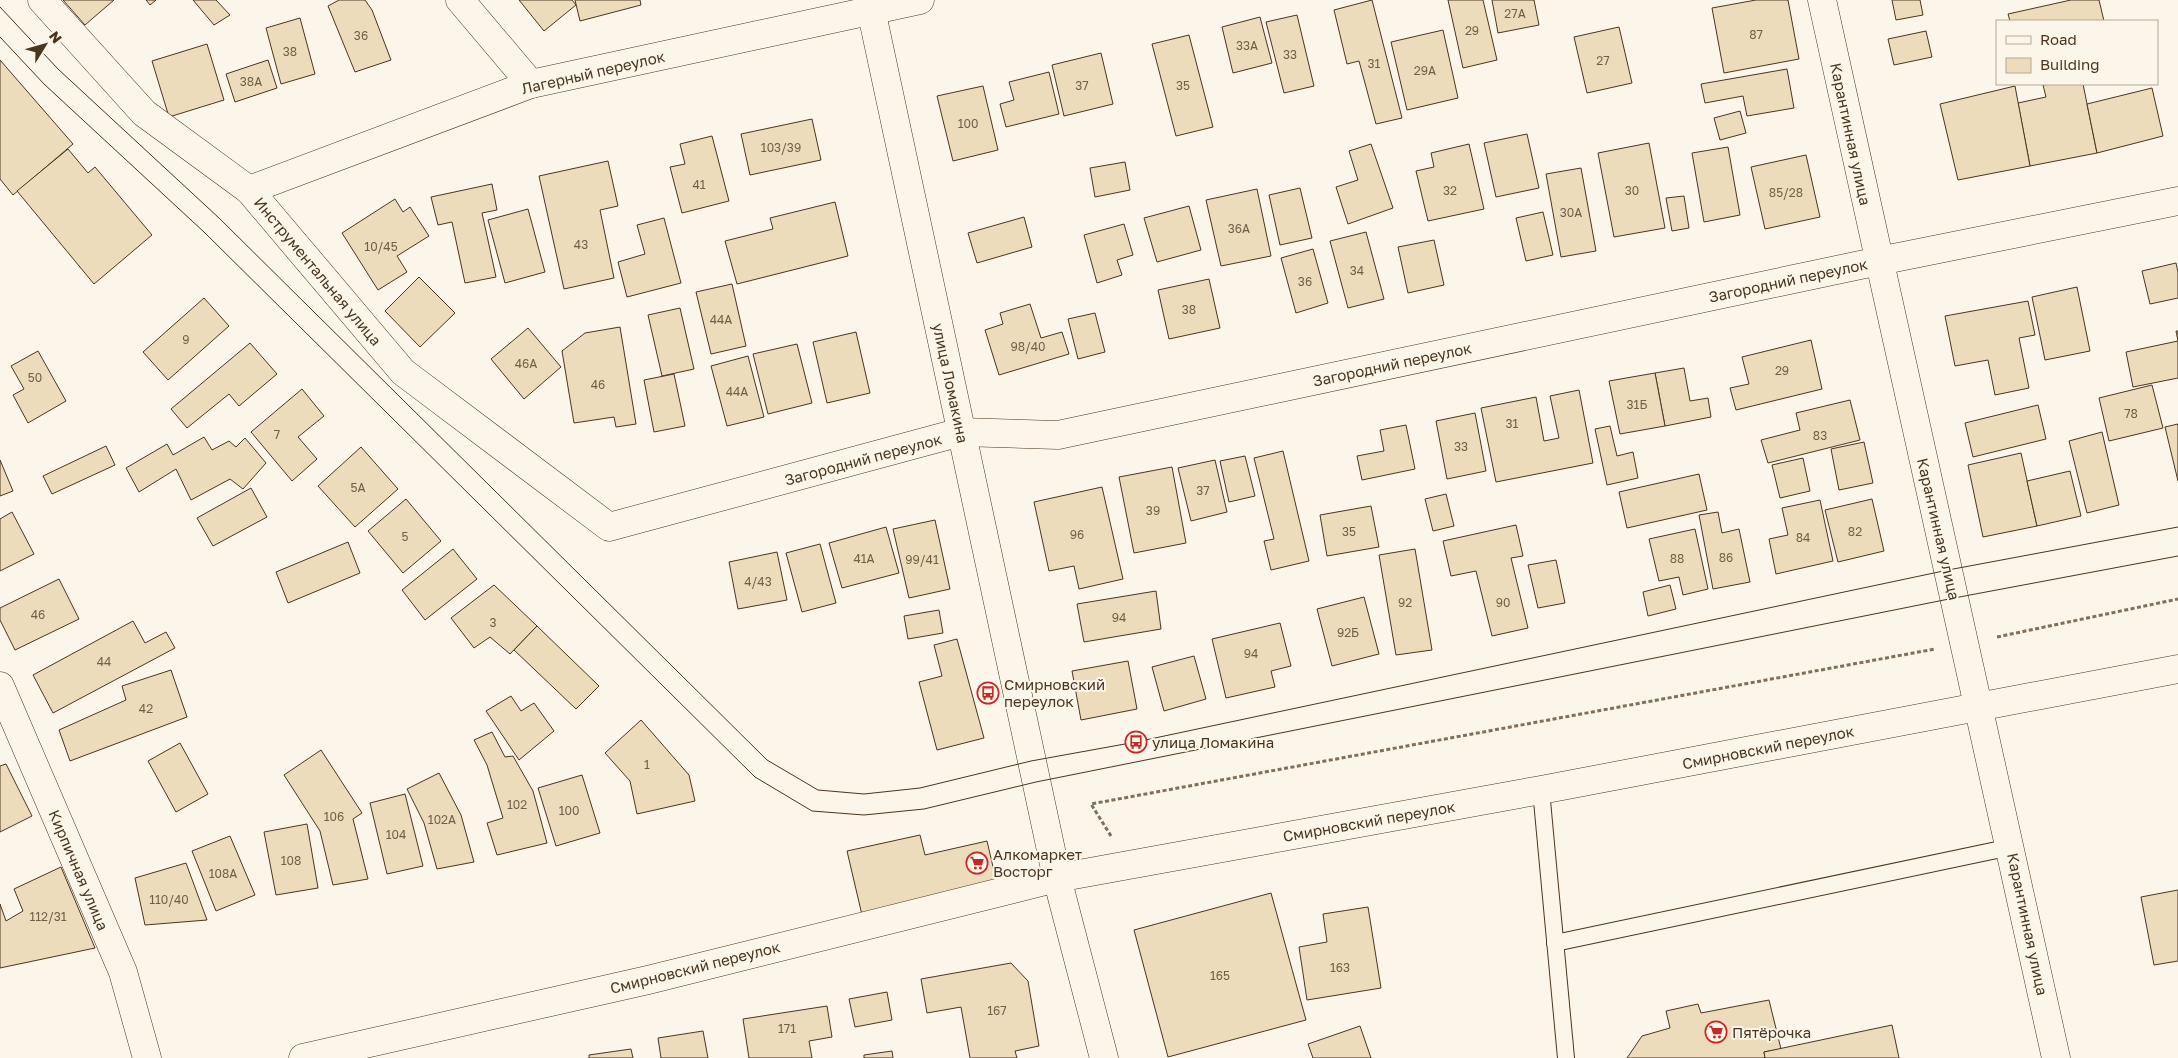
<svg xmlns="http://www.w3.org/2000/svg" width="2178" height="1058" font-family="'Golos Text',sans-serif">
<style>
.building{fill:#ecdcbc;stroke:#4a3520}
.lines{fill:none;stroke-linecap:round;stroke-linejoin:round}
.service-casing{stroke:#4a3520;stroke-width:18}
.minor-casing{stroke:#4a3520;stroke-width:29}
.secondary-casing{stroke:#4a3520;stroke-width:29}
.path{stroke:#7f6f5c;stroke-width:3;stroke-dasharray:4 2.5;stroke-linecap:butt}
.service{stroke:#fbf6e9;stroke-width:16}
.minor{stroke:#fbf6e9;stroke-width:28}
.secondary{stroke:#fbf6e9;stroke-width:28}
.tram{stroke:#4a3520;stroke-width:1}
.labels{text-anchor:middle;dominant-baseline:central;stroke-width:4;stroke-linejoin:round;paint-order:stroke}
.number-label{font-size:12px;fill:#725f47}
.street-label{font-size:15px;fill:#4a3520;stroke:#fbf6e9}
.poi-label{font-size:15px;fill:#4a3520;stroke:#fbf6e9;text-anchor:start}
</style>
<rect width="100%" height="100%" fill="#fbf6e9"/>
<g class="building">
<path d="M63 0H114L85 25Z"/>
<path d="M146 0H156L150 5Z"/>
<path d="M193 0H216L230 15 214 25Z"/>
<path d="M339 0H365L372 10 391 60 355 72 328 6Z"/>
<path d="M519 0H572L576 5 544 31Z"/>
<path d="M575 0H640L641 5 580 21Z"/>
<path d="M1372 0 1402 118 1376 124 1359 61 1347 64 1334 10Z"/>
<path d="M1448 0H1483L1497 60 1463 68Z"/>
<path d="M1492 0H1534L1539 25 1498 33Z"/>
<path d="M1756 0H1788L1799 59 1724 73 1712 8Z"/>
<path d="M1892 0H1920L1923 15 1896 20Z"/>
<path d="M2071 0H2099L2104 21H2010L2008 14Z"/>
<path d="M1297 15 1314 86 1284 93 1266 22Z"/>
<path d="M1260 17 1272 63 1233 73 1222 27Z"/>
<path d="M300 18 315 74 281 84 266 28Z"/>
<path d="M1619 27 1632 83 1587 93 1574 37Z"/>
<path d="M1443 30 1458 98 1407 110 1391 42Z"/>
<path d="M1926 31 1932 57 1894 65 1888 39Z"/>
<path d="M1189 35 1213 127 1176 136 1152 44Z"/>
<path d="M207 44 224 100 169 117 152 61Z"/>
<path d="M1101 53 1113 104 1064 116 1052 65Z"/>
<path d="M0 60 73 144 13 195 0 179Z"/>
<path d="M268 60 277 88 235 102 226 74Z"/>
<path d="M1787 69 1794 108 1747 116 1743 96 1705 103 1701 84Z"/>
<path d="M1049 72 1059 114 1006 127 1000 104 1014 100 1009 82Z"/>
<path d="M2050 84H2083L2097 153 2030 166 2018 103 2046 97 2043 85Z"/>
<path d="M983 86 998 150 953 161 937 96Z"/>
<path d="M2015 86 2030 166 1958 180 1940 104Z"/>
<path d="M2152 88 2163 136 2097 153 2087 104Z"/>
<path d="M1740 111 1746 133 1720 140 1714 118Z"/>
<path d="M812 119 821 160 750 175 741 134Z"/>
<path d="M1527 134 1539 188 1496 197 1484 143Z"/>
<path d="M712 136 729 201 682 213 670 167 685 164 680 144Z"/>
<path d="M1649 143 1665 228 1614 237 1598 153Z"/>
<path d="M1371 144 1393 208 1348 224 1336 187 1358 180 1349 151Z"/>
<path d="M1469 144 1484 209 1428 221 1416 171 1434 167 1431 153Z"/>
<path d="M1728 147 1740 215 1704 222 1692 153Z"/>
<path d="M68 149 88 173 95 167 152 235 94 284 17 191Z"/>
<path d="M1806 155 1820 217 1765 229 1751 167Z"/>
<path d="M608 161 618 206 600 210 614 278 564 289 539 176Z"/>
<path d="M1125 162 1130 190 1095 197 1090 168Z"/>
<path d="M1581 168 1596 251 1561 257 1546 174Z"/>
<path d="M492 184 497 210 482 213 496 277 465 283 452 222 438 225 431 197Z"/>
<path d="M1300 188 1312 238 1280 245 1269 195Z"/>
<path d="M1257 189 1271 256 1221 266 1206 200Z"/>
<path d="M1684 196 1689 228 1672 231 1666 198Z"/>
<path d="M395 199 403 212 410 207 429 236 397 256 407 272 378 290 342 233Z"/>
<path d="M835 202 848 256 737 284 725 241 773 229 770 218Z"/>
<path d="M1189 206 1201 250 1157 262 1144 218Z"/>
<path d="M528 209 545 272 505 283 488 220Z"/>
<path d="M1543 212 1553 255 1526 261 1516 218Z"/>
<path d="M1024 217 1032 247 977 263 968 233Z"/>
<path d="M664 218 681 283 627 297 618 262 645 254 637 225Z"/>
<path d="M1124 224 1133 255 1117 260 1122 275 1097 283 1084 235Z"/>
<path d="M1366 232 1384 299 1348 308 1330 241Z"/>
<path d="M1434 240 1444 285 1408 293 1398 247Z"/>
<path d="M1313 249 1328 303 1296 313 1281 258Z"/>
<path d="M2176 263 2178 272V298L2150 304 2142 271Z"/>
<path d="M419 277 455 313 420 347 385 311Z"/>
<path d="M1209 279 1220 328 1169 339 1158 290Z"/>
<path d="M732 284 746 346 711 354 696 292Z"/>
<path d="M2077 287 2090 351 2045 360 2032 297Z"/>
<path d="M204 298 229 326 168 380 143 352Z"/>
<path d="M2028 301 2035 335 2019 338 2029 388 1995 395 1988 360 1955 366 1945 316Z"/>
<path d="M1030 304 1041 338 1062 332 1069 354 999 375 985 330 1003 324 1000 313Z"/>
<path d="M680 308 694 369 662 376 648 315Z"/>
<path d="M1095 313 1105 352 1078 359 1068 319Z"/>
<path d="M620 327 636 424 616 427 614 417 574 423 562 351 585 333Z"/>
<path d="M528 328 561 367 524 399 491 359Z"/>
<path d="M2176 331H2178V378L2133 387 2126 352 2178 341Z"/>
<path d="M856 332 870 393 827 403 813 342Z"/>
<path d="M1811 340 1822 389 1736 410 1730 388 1749 384 1742 357Z"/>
<path d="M250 343 277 374 239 406 229 394 187 428 171 409Z"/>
<path d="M797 344 812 403 768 414 753 354Z"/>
<path d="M38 351 66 401 28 423 13 395 24 389 11 366Z"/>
<path d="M748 356 764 417 727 426 711 366Z"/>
<path d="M1684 368 1690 401 1708 398 1711 417 1665 426 1655 373Z"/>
<path d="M1655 373 1665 426 1620 434 1609 381Z"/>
<path d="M674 374 685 426 654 432 644 380Z"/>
<path d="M2152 385 2163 428 2109 441 2099 398Z"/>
<path d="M302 389 324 416 298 437 317 459 292 481 251 432Z"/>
<path d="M1579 390 1593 463 1496 482 1481 408 1536 397 1544 441 1559 438 1550 396Z"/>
<path d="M1850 400 1860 440 1768 463 1761 440 1800 430 1796 413Z"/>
<path d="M2038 405 2046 439 1973 457 1965 423Z"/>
<path d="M1475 413 1486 471 1447 479 1436 421Z"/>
<path d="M2178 424V481L2165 427Z"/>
<path d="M1406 425 1415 469 1362 480 1357 456 1384 451 1380 430Z"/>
<path d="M1610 426 1617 456 1633 452 1638 478 1607 485 1595 429Z"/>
<path d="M2102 432 2119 505 2087 513 2069 441Z"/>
<path d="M204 437 212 450 229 441 236 447 245 438 266 463 243 489 230 479 191 500 176 469 139 492 126 468 167 444 173 455Z"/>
<path d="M1864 442 1873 483 1839 490 1831 449Z"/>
<path d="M106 446 115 465 52 494 43 476Z"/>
<path d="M361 447 398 489 355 527 318 486Z"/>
<path d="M1283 451 1309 561 1271 570 1264 541 1274 539 1254 458Z"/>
<path d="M2021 453 2037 526 1983 537 1968 465Z"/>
<path d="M1245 456 1255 496 1229 502 1220 461Z"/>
<path d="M1803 458 1810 491 1780 498 1772 465Z"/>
<path d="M0 460 13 491 0 496Z"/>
<path d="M1215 460 1227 512 1191 521 1178 468Z"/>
<path d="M1172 467 1186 543 1134 553 1119 477Z"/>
<path d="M2070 471 2081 516 2037 526 2027 481Z"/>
<path d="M1699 474 1707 510 1627 528 1619 492Z"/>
<path d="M1102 487 1123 579 1079 589 1074 566 1049 571 1034 502Z"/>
<path d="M251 488 267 517 213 546 197 518Z"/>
<path d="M1446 494 1454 526 1433 531 1425 499Z"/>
<path d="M406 499 441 541 403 573 368 531Z"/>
<path d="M1872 499 1884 551 1838 562 1825 510Z"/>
<path d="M1820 500 1833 561 1776 574 1769 539 1788 535 1782 508Z"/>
<path d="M1371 506 1379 547 1327 556 1320 515Z"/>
<path d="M12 512 34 554 0 571V519Z"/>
<path d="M1718 512 1722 533 1739 529 1750 582 1713 589 1699 515Z"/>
<path d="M935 520 950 589 909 598 893 529Z"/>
<path d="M1516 525 1523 556 1511 558 1528 628 1492 636 1476 571 1451 576 1443 541Z"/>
<path d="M886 527 899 573 842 588 829 543Z"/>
<path d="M1695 529 1708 589 1683 595 1679 577 1659 581 1649 539Z"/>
<path d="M348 542 360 573 288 603 276 572Z"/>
<path d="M820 544 836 603 802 612 786 553Z"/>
<path d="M453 549 477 579 425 620 402 590Z"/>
<path d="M1415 549 1432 650 1396 655 1379 555Z"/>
<path d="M777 552 787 600 738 609 729 562Z"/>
<path d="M1556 560 1565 603 1538 608 1528 565Z"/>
<path d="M59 579 79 619 15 650 0 620V608Z"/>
<path d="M494 585 537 626 510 654 490 637 474 648 451 618Z"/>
<path d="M1670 585 1676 609 1648 616 1643 592Z"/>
<path d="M1156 591 1161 629 1084 642 1077 604Z"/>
<path d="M1364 597 1379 654 1332 666 1317 609Z"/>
<path d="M939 610 943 633 908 639 904 616Z"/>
<path d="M133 621 145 643 166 632 175 648 53 713 33 675Z"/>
<path d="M1280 623 1291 666 1271 671 1275 687 1226 698 1212 639Z"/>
<path d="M537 626 599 686 576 709 514 650Z"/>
<path d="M957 639 984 738 937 750 919 682 942 676 934 645Z"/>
<path d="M1194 656 1206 699 1164 711 1152 667Z"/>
<path d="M1128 661 1137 709 1081 720 1072 671Z"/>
<path d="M171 670 187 717 70 761 59 730 126 700 122 686Z"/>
<path d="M511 696 521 711 534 703 554 731 519 760 486 711Z"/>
<path d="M641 720 689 775 695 801 637 814 630 781 605 753Z"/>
<path d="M492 732 505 757 513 756 533 791 547 843 497 855 487 823 503 818 487 765 474 740Z"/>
<path d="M180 743 208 794 176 812 148 761Z"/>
<path d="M321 750 362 813 353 819 368 879 333 885 320 831 284 775Z"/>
<path d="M6 764 32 816 0 832V766Z"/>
<path d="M439 773 461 815 474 862 437 869 424 823 407 789Z"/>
<path d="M582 775 600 833 556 846 538 788Z"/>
<path d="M405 794 423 866 387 874 370 803Z"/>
<path d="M307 824 318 888 276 895 264 832Z"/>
<path d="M920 835 925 855 987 841 997 884 862 915 847 851Z"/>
<path d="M230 836 255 895 216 911 192 851Z"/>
<path d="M186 863 207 920 145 925 135 878Z"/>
<path d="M61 867 95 948 0 968V904L6 921 23 911 14 889Z"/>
<path d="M2178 890V961L2154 965 2141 897Z"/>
<path d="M1271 893 1306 1020 1168 1057 1134 930Z"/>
<path d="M1368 907 1381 988 1307 1000 1299 947 1327 942 1323 914Z"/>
<path d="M1011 963 1028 981 1039 1046 1015 1051 1017 1058H970L961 1007 927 1013 921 979Z"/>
<path d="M887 992 892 1020 855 1027 849 999Z"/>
<path d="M1769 1000 1781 1049 1764 1052 1765 1058H1627L1642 1036 1670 1028 1666 1011 1698 1004 1701 1013Z"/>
<path d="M827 1006 832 1037 809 1041 812 1058H749L743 1019Z"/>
<path d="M1892 1025 1899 1058H1765L1764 1052Z"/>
<path d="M1360 1026 1371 1058H1313L1308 1044Z"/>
<path d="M703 1031 708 1058H661L658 1038Z"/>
<path d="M631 1049 633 1058H589V1055Z"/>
<path d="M892 1051 893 1058H864V1055Z"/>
</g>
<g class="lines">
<g class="service-casing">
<g id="service">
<path d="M1541 790 1566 1058"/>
<path d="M1555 943 2011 847"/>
</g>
</g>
<g class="minor-casing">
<g id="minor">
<path d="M42 0 144 113 249 190 403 372 609 527 961 432 1058 435 1879 261 2178 201"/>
<path d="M460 0 531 84"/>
<path d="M1822 0C1899 353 1981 705 2056 1058"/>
<path d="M249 190 531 84 920 0"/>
<path d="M0 686 123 972 147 1058"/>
<path d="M303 1058 648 980 1057 878"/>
</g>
</g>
<g class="secondary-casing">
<g id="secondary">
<path d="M869 0 1057 878 1104 1058"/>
<path d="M1057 878 1541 790 2178 669"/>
</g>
</g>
<g class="path">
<path d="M1997 637 2178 599"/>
<path d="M1111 836 1091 804 1935 649"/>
</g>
<use href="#service" class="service"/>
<use href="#minor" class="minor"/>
<use href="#secondary" class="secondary"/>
<g class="tram">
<path d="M0 7 58 69 219 218 767 760 818 790 864 794 920 788 1031 761 1136 742 1948 570 2178 527"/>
<path d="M0 37 44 84 204 232 755 777 812 811 864 815 924 809 1036 782 1954 598 2178 556"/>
</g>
</g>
<defs>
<g id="bus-ring" transform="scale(1.125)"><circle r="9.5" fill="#fbf6e9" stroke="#c62828" stroke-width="1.5"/><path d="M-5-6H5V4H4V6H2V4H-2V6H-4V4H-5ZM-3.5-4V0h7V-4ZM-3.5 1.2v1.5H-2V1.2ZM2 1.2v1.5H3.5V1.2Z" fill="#c62828"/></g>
<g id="supermarket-ring" transform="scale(1.125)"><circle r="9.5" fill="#fbf6e9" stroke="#c62828" stroke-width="1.5"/><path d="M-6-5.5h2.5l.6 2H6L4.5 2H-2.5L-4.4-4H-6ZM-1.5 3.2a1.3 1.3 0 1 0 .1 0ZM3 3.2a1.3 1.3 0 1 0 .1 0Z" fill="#c62828"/></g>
</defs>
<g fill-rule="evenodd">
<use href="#bus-ring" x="988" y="693"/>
<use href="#bus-ring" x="1136" y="742"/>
<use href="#supermarket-ring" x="977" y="863"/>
<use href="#supermarket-ring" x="1716" y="1032"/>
</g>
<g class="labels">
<g class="number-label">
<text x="1515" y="13">27А</text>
<text x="1472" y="30">29</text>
<text x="1756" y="34">87</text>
<text x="361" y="35">36</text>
<text x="1247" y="45">33А</text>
<text x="290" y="51">38</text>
<text x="1290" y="54">33</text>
<text x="1603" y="60">27</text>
<text x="1374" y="63">31</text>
<text x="1425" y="70">29А</text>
<text x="251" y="81">38А</text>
<text x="1082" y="85">37</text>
<text x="1183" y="85">35</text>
<text x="968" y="123">100</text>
<text x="781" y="147">103/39</text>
<text x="699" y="184">41</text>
<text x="1450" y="190">32</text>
<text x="1632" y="190">30</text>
<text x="1786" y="192">85/28</text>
<text x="1571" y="212">30А</text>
<text x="1239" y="228">36А</text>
<text x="581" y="244">43</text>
<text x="381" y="246">10/45</text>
<text x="1357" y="270">34</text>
<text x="1305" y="281">36</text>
<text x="1189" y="309">38</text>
<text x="721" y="319">44А</text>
<text x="186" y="339">9</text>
<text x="1028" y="346">98/40</text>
<text x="526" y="363">46А</text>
<text x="1782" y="370">29</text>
<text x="35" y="377">50</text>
<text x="598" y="384">46</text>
<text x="737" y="391">44А</text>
<text x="1637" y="404">31Б</text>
<text x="2131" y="413">78</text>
<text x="1512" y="423">31</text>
<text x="277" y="434">7</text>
<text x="1820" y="435">83</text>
<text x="1461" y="446">33</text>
<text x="358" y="487">5А</text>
<text x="1203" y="490">37</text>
<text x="1153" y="510">39</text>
<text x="1349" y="531">35</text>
<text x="1855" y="531">82</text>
<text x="1077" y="534">96</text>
<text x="405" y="536">5</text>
<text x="1803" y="537">84</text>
<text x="1726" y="557">86</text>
<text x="864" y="558">41А</text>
<text x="1677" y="558">88</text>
<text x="922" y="559">99/41</text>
<text x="758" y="581">4/43</text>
<text x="1405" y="602">92</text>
<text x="1503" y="602">90</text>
<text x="38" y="614">46</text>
<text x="1119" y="617">94</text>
<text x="493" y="622">3</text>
<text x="1348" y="632">92Б</text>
<text x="1251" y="653">94</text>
<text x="104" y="661">44</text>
<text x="146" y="708">42</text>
<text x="647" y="764">1</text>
<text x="517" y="804">102</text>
<text x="569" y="810">100</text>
<text x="334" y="816">106</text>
<text x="442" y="819">102А</text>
<text x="396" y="834">104</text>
<text x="291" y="860">108</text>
<text x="223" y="873">108А</text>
<text x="169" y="899">110/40</text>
<text x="48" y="916">112/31</text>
<text x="1340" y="967">163</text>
<text x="1220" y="975">165</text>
<text x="997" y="1010">167</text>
<text x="787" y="1028">171</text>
</g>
<g class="street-label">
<text transform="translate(593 72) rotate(-13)">Лагерный переулок</text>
<text transform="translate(1851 134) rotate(78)">Карантинная улица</text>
<text transform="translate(318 271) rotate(50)">Инструментальная улица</text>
<text transform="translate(1788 280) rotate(-12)">Загородний переулок</text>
<text transform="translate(1392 364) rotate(-12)">Загородний переулок</text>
<text transform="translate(951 383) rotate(78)">улица Ломакина</text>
<text transform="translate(863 459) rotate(-15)">Загородний переулок</text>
<text transform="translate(1939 529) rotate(77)">Карантинная улица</text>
<text transform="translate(1768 747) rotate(-11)">Смирновский переулок</text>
<text transform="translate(1369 821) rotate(-10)">Смирновский переулок</text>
<text transform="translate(79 870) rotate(67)">Кирпичная улица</text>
<text transform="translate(2028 924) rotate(78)">Карантинная улица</text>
<text transform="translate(695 967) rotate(-14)">Смирновский переулок</text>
</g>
<g class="poi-label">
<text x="1004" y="684">Смирновский<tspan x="1004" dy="17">переулок</tspan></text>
<text x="1152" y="742">улица Ломакина</text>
<text x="993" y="854">Алкомаркет<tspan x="993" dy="17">Восторг</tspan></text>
<text x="1732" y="1032">Пятёрочка</text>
</g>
</g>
<rect x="1996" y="20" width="162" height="65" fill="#fbf6e9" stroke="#b4a999"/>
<rect x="2006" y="36" width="25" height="8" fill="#fbf6e9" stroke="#b4a999"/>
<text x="2040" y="45" font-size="15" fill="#4a3520">Road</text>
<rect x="2006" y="58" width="25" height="15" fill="#ecdcbc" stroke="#b4a999"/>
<text x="2040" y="70" font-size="15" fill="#4a3520">Building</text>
<g transform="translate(45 45) rotate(53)" stroke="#fbf6e9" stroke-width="4" paint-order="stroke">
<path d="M0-4L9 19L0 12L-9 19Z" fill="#4a3520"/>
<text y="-8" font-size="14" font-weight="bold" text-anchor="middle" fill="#4a3520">N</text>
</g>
</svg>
